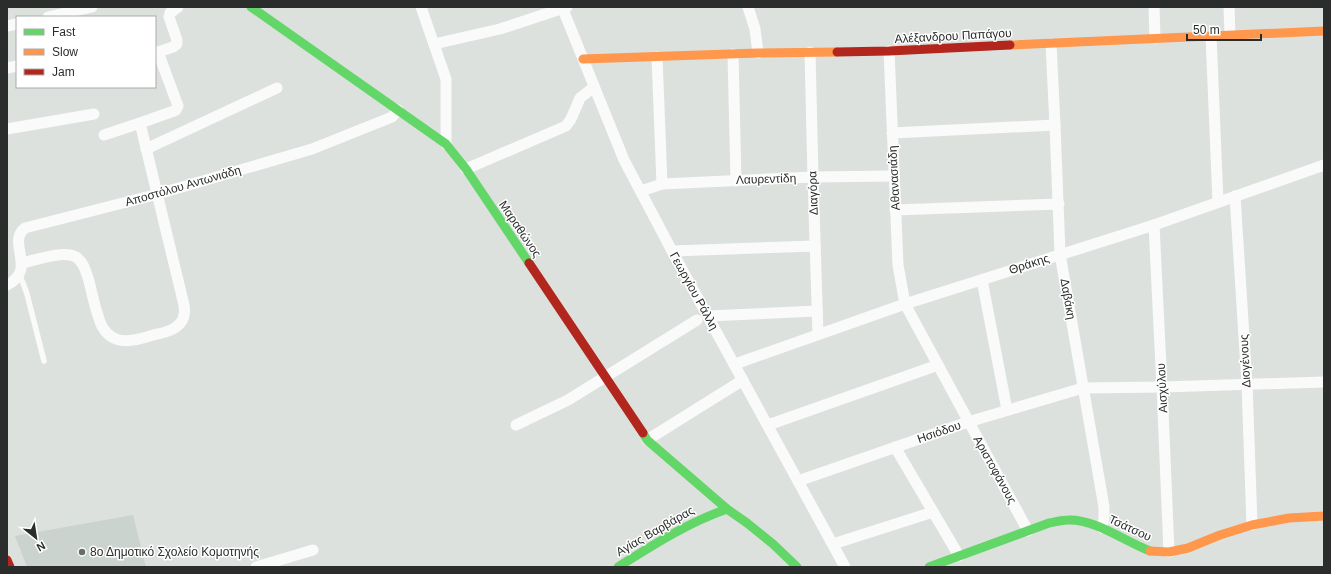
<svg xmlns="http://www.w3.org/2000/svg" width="1331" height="574" font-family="Arial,sans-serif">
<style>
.built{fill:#cad3ce}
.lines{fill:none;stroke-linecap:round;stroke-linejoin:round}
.lane{stroke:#fafafa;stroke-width:5.5}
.street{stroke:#fafafa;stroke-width:11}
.fast{stroke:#63d668;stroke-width:9}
.slow{stroke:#ff974d;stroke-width:9}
.jam{stroke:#b3261e;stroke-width:9}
.poi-dot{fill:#686c6a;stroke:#fff;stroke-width:1.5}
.labels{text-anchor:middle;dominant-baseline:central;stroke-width:3;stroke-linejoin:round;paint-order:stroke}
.street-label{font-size:12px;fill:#2a2d2b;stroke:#fff}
.poi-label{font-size:12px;fill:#2a2d2b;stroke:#fff;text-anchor:start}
</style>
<rect width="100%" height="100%" fill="#dce1de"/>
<path class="built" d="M133 515 146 567H27L15 536Z"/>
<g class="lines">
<path class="lane" d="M19 275 23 283 27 294 44 361"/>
<g class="street">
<path d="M421 7 446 79V144"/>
<path d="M562 7 624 160 672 251 845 567"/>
<path d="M748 7 755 29 758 53"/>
<path d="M1154 7 1155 38"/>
<path d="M1229 7 1230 35"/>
<path d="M48 17 92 7"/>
<path d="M7 26 17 24"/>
<path d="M1211 36 1218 202"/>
<path d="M434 44 500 29 567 7"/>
<path d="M1051 44 1055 125 1060 254 1104 507V518L1102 528"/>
<path d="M889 51 898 265 905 304 1028 531"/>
<path d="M810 52 813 177 818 334"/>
<path d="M155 53 173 47 177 44V40L169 17 170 13 178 7"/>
<path d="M733 54 736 181"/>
<path d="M657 57 662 184"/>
<path d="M7 68 17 66"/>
<path d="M7 129 94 114"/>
<path d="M892 133 1055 125"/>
<path d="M104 135 140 123"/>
<path d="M146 149 277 88"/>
<path d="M466 169 566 126 571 119 580 98 594 87"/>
<path d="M641 191 662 184 813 177 894 176"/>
<path d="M1235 196 1247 384 1252 525"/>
<path d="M895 210 1059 204"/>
<path d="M1154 225 1162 387 1169 552"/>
<path d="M672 251 815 246"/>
<path d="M22 263C36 260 63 250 76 257 84 262 86 272 89 281 92 293 97 318 103 328 114 346 134 341 150 336 157 334 164 333 171 330 182 325 186 317 184 305L140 123 174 111 176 110 178 106 158 52"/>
<path d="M982 280 1007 410"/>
<path d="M7 285C38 270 6 242 25 228L158 194 312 149 392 117 398 110"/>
<path d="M708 316 817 311"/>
<path d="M735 364 905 304 1154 225 1324 165"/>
<path d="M516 425 568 400 697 320"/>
<path d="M768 425 938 365"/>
<path d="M647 440 743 380"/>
<path d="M895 447 959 556"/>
<path d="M798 481 968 422 1083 388 1162 387 1324 382"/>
<path d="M833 544 933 512"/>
<path d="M256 567 313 550"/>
</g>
<g class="fast">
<path d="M251 7 446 144 466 169 529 263"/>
<path d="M643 433 647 440 727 509 747 523 773 544 797 567"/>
<path d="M618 567C653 545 687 523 727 509"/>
<path d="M929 567 1049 523C1055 522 1062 520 1068 520 1095 519 1124 541 1150 551"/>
</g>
<g class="slow">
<path d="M1010 45 1324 31"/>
<path d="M583 59 758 53 837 52"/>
<path d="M1150 551 1169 552 1188 548 1220 535 1252 525 1289 518 1324 516"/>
</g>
<g class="jam">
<path d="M837 52 889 51 1010 45"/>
<path d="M529 263 643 433"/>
<path d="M7 560 10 567"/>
</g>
</g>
<circle class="poi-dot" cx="82" cy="552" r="4"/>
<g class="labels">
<g class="street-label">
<text transform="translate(953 36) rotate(-3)">Αλέξανδρου Παπάγου</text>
<text transform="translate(894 178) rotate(-93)">Αθανασιάδη</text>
<text transform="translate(766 179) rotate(-2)">Λαυρεντίδη</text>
<text transform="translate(183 186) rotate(-16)">Αποστόλου Αντωνιάδη</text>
<text transform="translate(813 193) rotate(-92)">Διαγόρα</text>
<text transform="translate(520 229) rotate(56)">Μαραθώνος</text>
<text transform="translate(1029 264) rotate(-18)">Θράκης</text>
<text transform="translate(694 291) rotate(61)">Γεωργίου Ράλλη</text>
<text transform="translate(1068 299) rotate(80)">Δαβάκη</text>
<text transform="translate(1245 361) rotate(-93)">Διογένους</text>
<text transform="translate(1162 388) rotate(-93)">Αισχύλου</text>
<text transform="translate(939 432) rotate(-19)">Ησιόδου</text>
<text transform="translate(995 470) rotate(61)">Αριστοφάνους</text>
<text transform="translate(1130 528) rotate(25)">Τσάτσου</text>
<text transform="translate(655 531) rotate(-30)">Αγίας Βαρβάρας</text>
</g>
<g class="poi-label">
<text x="90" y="552">8ο Δημοτικό Σχολείο Κομοτηνής</text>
</g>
</g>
<rect width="1331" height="574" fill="none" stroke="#2a2d2b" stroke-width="16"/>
<rect x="16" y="16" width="140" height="72" fill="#ffffff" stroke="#aaabaa"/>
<rect x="24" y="29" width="20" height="6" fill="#63d668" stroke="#aaabaa"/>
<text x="52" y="36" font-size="12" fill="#2a2d2b">Fast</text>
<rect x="24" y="49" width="20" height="6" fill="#ff974d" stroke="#aaabaa"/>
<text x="52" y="56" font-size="12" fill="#2a2d2b">Slow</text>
<rect x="24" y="69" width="20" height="6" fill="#b3261e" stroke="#aaabaa"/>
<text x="52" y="76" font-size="12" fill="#2a2d2b">Jam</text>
<g transform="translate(36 538) rotate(150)" stroke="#ffffff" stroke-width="3" paint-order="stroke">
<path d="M0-3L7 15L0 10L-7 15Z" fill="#2a2d2b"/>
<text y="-6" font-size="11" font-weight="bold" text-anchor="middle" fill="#2a2d2b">N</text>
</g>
<path d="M1187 34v6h74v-6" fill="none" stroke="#2a2d2b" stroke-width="2"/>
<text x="1193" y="34" font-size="12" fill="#2a2d2b" stroke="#ffffff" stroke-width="3" paint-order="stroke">50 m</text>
</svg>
